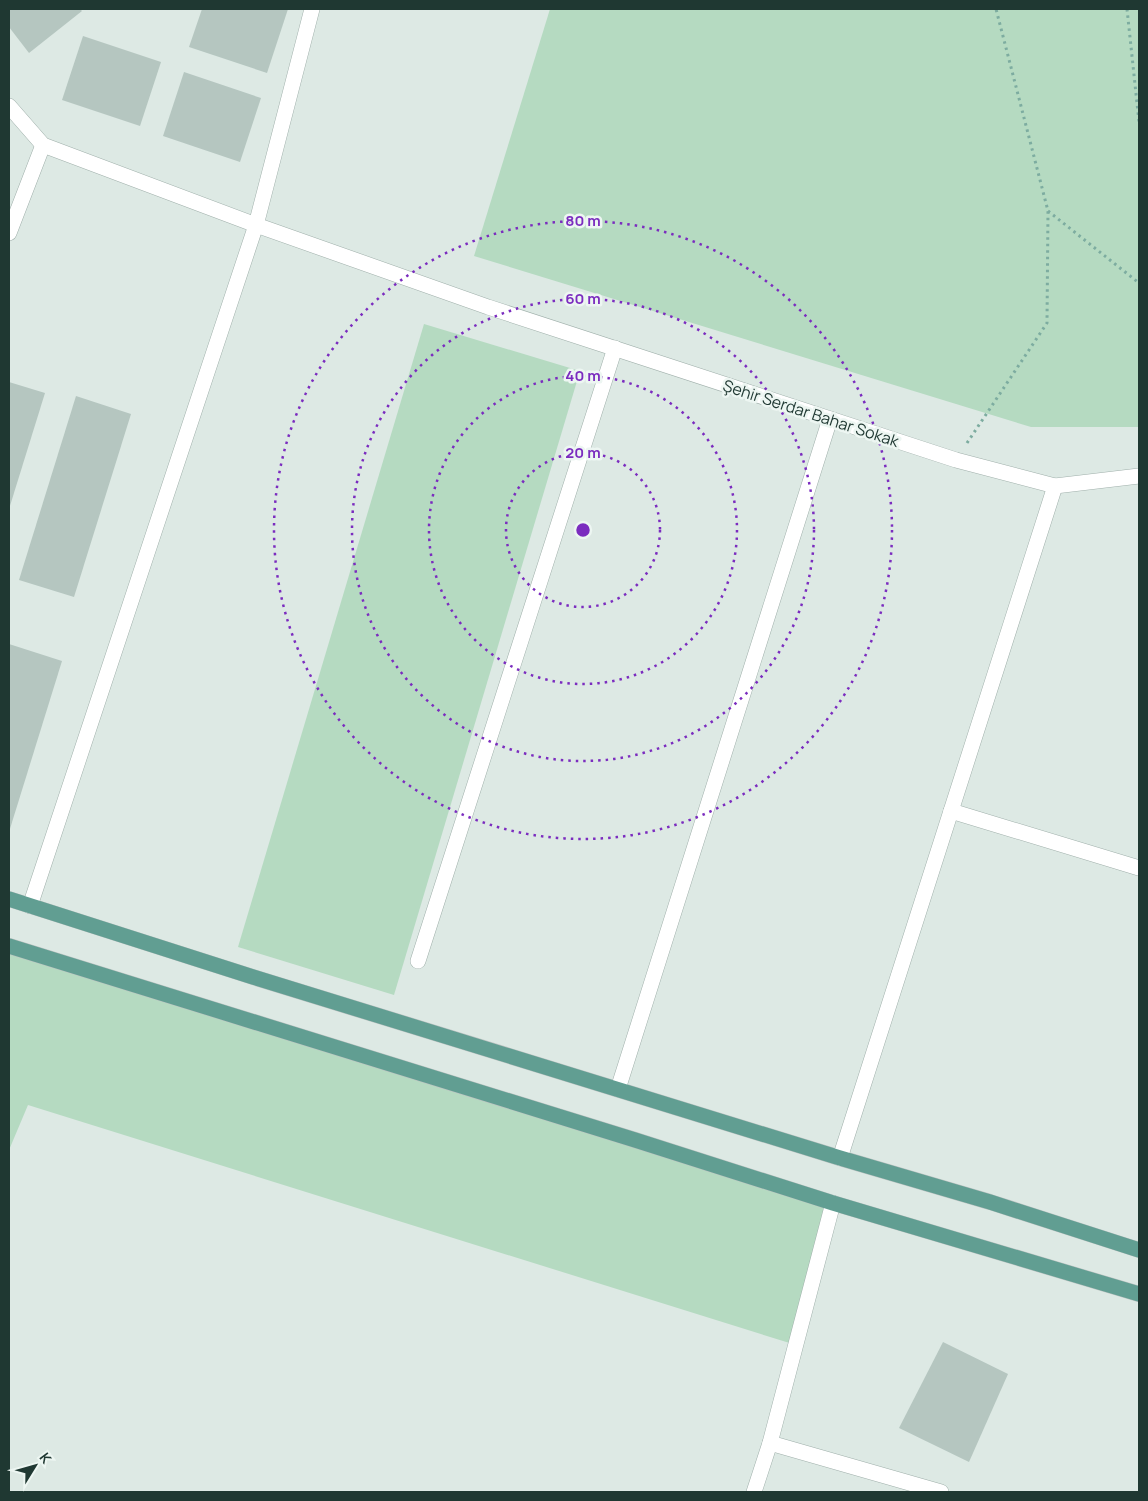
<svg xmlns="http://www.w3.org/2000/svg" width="1148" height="1501" font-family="Manrope,sans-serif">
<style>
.green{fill:#b5dac1}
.building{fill:#b5c6c0}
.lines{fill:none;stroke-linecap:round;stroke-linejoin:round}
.minor-casing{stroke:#a0b0ab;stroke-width:16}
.major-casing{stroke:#bcc3c2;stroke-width:16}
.path{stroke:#7daca0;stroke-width:3;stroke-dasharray:2.5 4;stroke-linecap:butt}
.minor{stroke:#fff;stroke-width:15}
.major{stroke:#619e92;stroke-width:15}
.ring{fill:none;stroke:#7b2cbf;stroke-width:2.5;stroke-dasharray:2.5 5}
.labels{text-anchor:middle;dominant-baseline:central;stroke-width:5;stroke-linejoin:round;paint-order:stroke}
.street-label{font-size:16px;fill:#1f3832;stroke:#edf6f2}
.centre{fill:#7b2cbf;stroke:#edf6f2;stroke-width:2.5}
.ring-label{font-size:15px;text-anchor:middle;font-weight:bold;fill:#7b2cbf;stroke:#edf6f2;stroke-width:5;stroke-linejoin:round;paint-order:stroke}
</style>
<rect width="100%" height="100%" fill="#dde9e4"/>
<g class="green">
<path d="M550 9H1139V427H1031L474 256Z"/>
<path d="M424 324 580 371 394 995 238 947Z"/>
<path d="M9 948 833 1203 796 1345 28 1105 9 1150Z"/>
</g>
<g class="building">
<path d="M9 9H80L82 11 29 53 9 27Z"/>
<path d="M202 9H288L267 73 189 47Z"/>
<path d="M83 36 161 62 140 126 62 100Z"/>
<path d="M184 72 261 98 240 162 163 136Z"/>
<path d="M9 382 45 393 9 509Z"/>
<path d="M76 396 131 414 74 597 19 580Z"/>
<path d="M9 644 62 661 9 832Z"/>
<path d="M943 1342 1008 1374 969 1462 899 1428Z"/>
</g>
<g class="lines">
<g class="minor-casing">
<g id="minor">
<path d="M9 106 43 145 256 225 488 307 956 460 1055 486 1139 476"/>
<path d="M9 233 43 145"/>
<path d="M951 811 1139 868"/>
<path d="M30 906 256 225 312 9"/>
<path d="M418 961 615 348"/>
<path d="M618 1089 830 419"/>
<path d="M840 1158 1055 486"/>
<path d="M770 1443 941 1492"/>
<path d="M754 1492 770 1443 833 1203"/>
</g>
</g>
<g class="major-casing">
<g id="major">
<path d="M9 899 253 977 840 1158 990 1202 1139 1250"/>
<path d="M9 946 635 1140 833 1203 1139 1294"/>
</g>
</g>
<g class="path">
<path d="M1127 9 1139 122"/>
<path d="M1048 211 1139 283"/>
<path d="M967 443 1047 323 1048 211 996 9"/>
</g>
<use href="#minor" class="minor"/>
<use href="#major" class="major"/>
</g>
<g class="ring">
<circle cx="583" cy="530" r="77"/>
<circle cx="583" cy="530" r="154"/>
<circle cx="583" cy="530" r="231"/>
<circle cx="583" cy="530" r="309"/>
</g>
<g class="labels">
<g class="street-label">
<text transform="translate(811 413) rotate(18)">Şehir Serdar Bahar Sokak</text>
</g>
</g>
<circle cx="583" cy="530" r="8" class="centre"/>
<g class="ring-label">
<text x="583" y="226">80 m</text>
<text x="583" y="304">60 m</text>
<text x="583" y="381">40 m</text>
<text x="583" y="458">20 m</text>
</g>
<rect width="1148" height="1501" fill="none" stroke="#1f3832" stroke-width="20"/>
<g transform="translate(35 1466) rotate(53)" stroke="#edf6f2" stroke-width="4" paint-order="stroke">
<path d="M0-4L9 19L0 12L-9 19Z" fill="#1f3832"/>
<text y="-8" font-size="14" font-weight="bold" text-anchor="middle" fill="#1f3832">K</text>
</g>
</svg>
